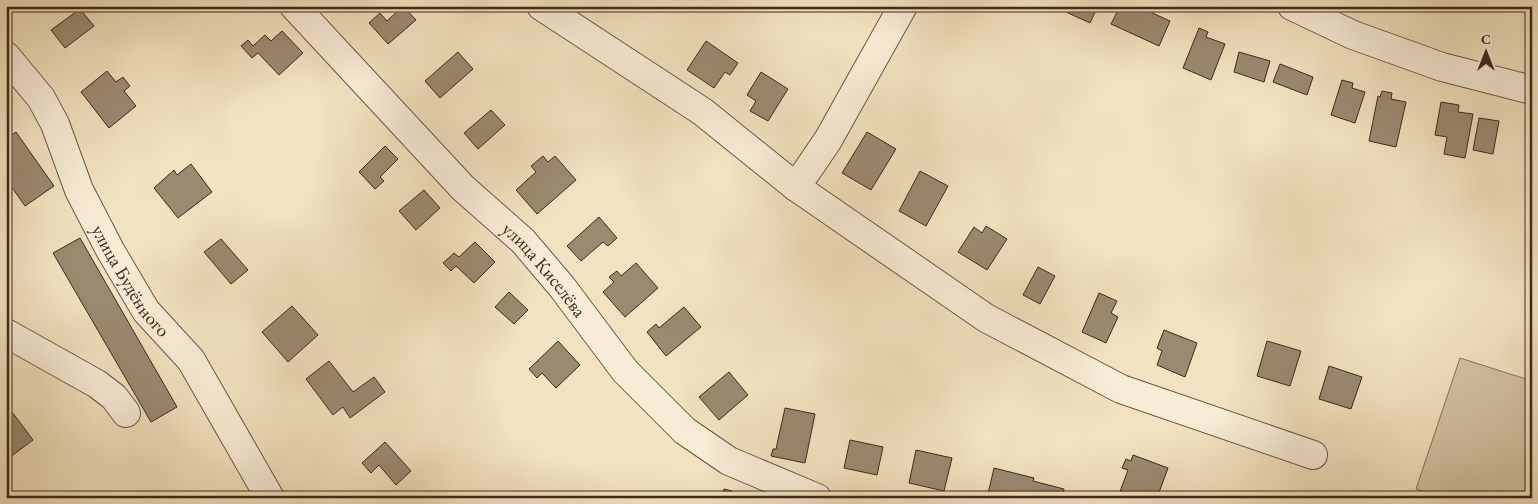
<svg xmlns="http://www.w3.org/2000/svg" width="1538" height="504" font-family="'EB Garamond',serif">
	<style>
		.green { fill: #d3c3a3; stroke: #88765e }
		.building { fill: #9b8a70; stroke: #3d2a1a }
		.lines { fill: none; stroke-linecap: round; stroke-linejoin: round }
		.minor-casing { stroke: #6a5843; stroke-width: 30 }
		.minor { stroke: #f7ecd5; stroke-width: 28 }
		.labels { text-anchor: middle; stroke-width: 4.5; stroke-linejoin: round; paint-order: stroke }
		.street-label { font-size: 19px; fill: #3d2a1a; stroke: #f7ecd5 }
	</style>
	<rect width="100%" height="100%" fill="#f2e2bf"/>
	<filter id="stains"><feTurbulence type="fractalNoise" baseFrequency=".004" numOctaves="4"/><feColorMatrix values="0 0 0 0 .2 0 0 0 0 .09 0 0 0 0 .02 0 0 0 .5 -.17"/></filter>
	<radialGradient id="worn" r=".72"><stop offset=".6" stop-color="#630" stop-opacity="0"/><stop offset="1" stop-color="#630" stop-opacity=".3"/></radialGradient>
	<polygon class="green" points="1460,358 1532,381 1532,498 1446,498 1416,489"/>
	<g class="building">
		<polygon points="403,6 416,20 388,44 369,23 380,13 387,21"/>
		<polygon points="1068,6 1098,6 1090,23 1066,12"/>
		<polygon points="1120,6 1137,6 1170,21 1159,46 1111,24"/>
		<polygon points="80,9 94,26 65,48 51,30"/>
		<polygon points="1199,28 1208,32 1206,37 1225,44 1211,80 1183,68"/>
		<polygon points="282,31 303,53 279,75 258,53 252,58 241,46 248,40 253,46 265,35 271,41"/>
		<polygon points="706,41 738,63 730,75 725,72 714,88 687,70"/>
		<polygon points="458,52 473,69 440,98 425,81"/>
		<polygon points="1239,52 1270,61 1264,82 1234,72"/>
		<polygon points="1280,64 1313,77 1307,95 1273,82"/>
		<polygon points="107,71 116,82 123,77 130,86 124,91 136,106 109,128 81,92"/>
		<polygon points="761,72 788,89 768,121 750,111 756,101 747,95"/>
		<polygon points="1342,80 1353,83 1352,88 1365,92 1355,123 1331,115"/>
		<polygon points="1382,91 1392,93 1391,99 1406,102 1396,147 1369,141 1378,96 1380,97"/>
		<polygon points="1441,102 1459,105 1458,112 1473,114 1465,158 1444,154 1447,137 1435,135"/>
		<polygon points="491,110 505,125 478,149 464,133"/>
		<polygon points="1479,118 1499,121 1493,154 1473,150"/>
		<polygon points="16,132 54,186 25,206 6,179 6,139"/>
		<polygon points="867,132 896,149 871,190 842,173"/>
		<polygon points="385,146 398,159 380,177 384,181 375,189 359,172"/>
		<polygon points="543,156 548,162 555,156 576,180 537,214 516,190 536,172 531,166"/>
		<polygon points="191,164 212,192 178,218 154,188 174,170 177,175"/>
		<polygon points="920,171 948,186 926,226 899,211"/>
		<polygon points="424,190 440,208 416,230 399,211"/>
		<polygon points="599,217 617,238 608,246 603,242 581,261 567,246"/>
		<polygon points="986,226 1007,239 987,270 958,252 974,227 982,233"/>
		<polygon points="80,238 177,407 151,422 53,253"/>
		<polygon points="221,239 248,270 231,284 204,252"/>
		<polygon points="475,242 495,262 474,283 456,266 451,271 443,263 454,253 459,257"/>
		<polygon points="636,263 658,288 625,317 603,292 614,282 609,277 617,271 621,276"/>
		<polygon points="1038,267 1055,276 1040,304 1023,295"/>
		<polygon points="509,292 528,310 514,324 495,307"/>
		<polygon points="1099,293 1117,301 1111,313 1118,317 1106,343 1082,332"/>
		<polygon points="292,306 318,335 288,362 262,332"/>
		<polygon points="684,307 701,327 666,356 647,332 656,324 659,328"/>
		<polygon points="1164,330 1197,343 1185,377 1157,365 1162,351 1157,348"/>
		<polygon points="558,341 580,365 556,388 542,373 537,378 529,369"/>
		<polygon points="1267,341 1301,351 1290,386 1257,376"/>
		<polygon points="329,361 353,392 374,377 385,392 350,418 343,407 333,415 306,379"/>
		<polygon points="1329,366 1362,377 1351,409 1319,399"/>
		<polygon points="729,372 748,395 719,420 699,397"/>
		<polygon points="6,404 33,440 6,460"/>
		<polygon points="785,408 815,414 805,463 771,456 773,449 776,449"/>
		<polygon points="850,440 883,447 877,475 844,468"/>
		<polygon points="385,442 411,471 396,485 379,465 371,473 362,463"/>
		<polygon points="916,450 952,458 944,491 909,483"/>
		<polygon points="1133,455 1168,468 1157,498 1118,497 1128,470 1122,468 1126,459 1131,461"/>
		<polygon points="994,468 1034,478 1033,481 1064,489 1062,498 987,498"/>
		<polygon points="724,489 732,491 730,495 740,498 722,498"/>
	</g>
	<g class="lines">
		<g class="minor-casing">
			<g id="minor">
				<path id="s1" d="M 294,6 L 463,188 L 523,241 L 562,287 L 625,371 L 685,431 L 729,461 L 817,498"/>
				<polyline points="541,6 703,112 796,187 986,318 1121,389 1313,455"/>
				<polyline points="1292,6 1353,35 1442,67 1532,90"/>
				<path id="s2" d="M 6,56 L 41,98 L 55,124 L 79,190 L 110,250 L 146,311 L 191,360 L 270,498"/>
				<polyline points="796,187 828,140 903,6"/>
				<polyline points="6,333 97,384 114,397 126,413"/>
			</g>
		</g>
		<use href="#minor" class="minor"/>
	</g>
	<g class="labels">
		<g class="street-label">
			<text dy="7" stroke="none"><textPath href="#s1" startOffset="364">улица Киселёва</textPath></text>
			<text dy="7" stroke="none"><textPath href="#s2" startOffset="259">улица Будённого</textPath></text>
		</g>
	</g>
	<rect width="1538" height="504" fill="none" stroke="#f2e2bf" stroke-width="25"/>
	<rect x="8" y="8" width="1523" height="489" fill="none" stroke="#3d2a1a" stroke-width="2.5"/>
	<rect x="12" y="12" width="1513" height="479" fill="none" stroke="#3d2a1a"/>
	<g transform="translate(1486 52)" stroke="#f7ecd5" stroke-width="4" paint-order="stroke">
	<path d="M0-4L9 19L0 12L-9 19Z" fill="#3d2a1a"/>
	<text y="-8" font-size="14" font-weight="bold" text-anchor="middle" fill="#3d2a1a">С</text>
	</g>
	<rect width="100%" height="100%" filter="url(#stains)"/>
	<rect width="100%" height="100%" fill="url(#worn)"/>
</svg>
